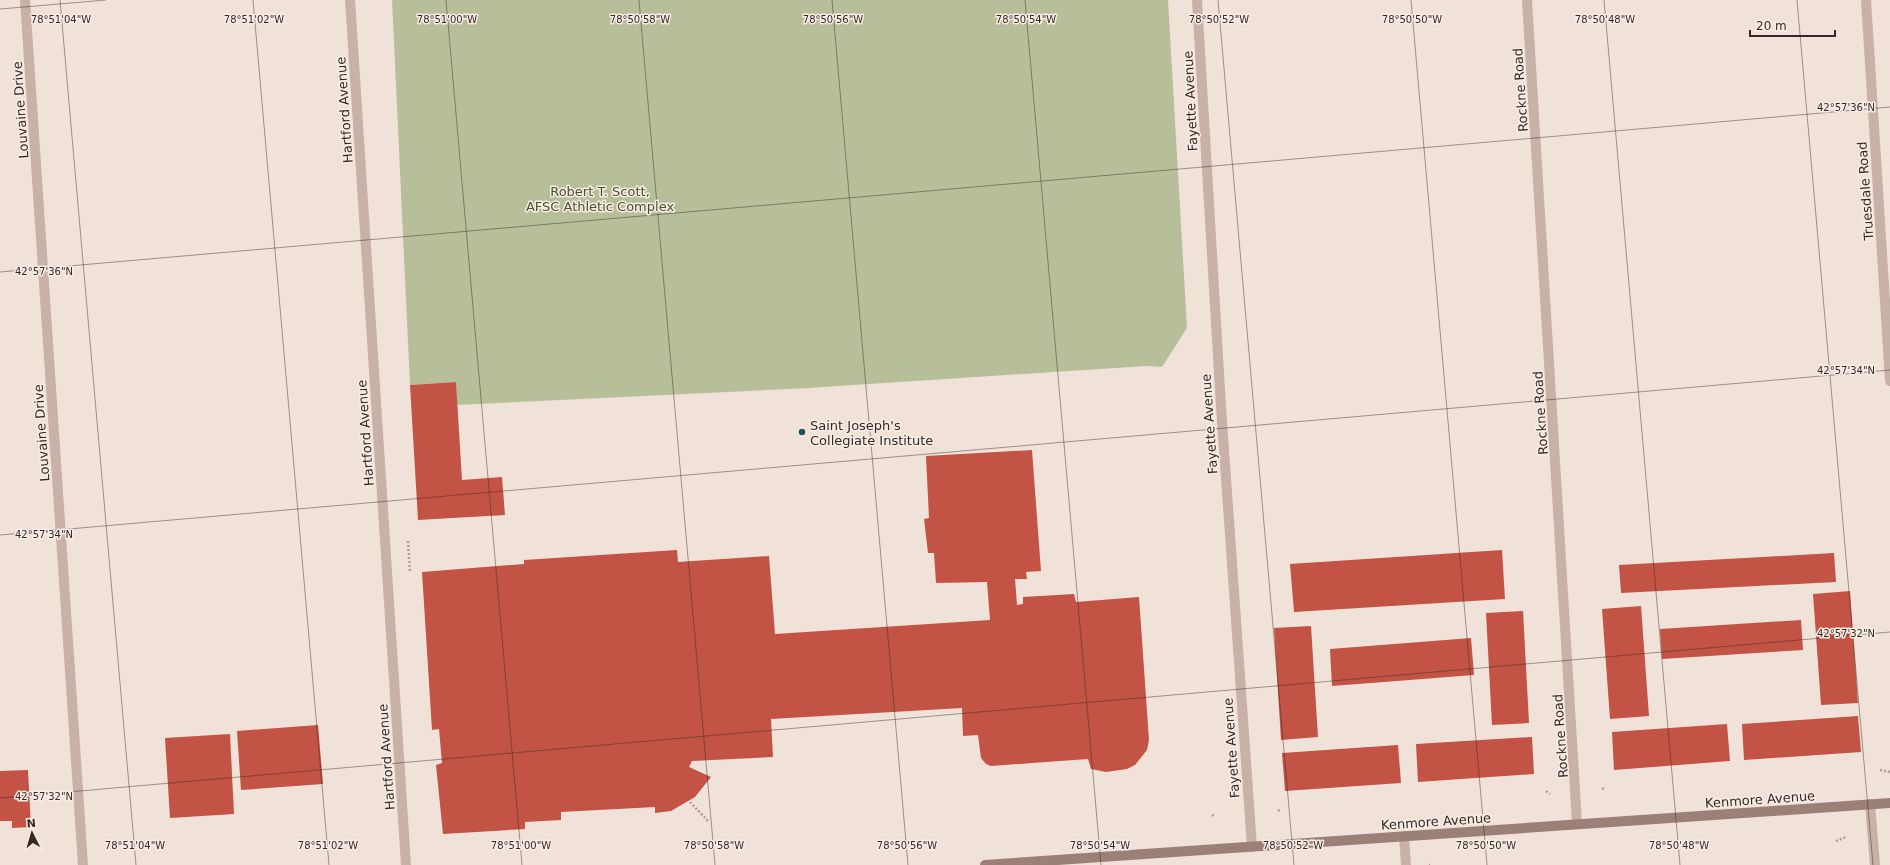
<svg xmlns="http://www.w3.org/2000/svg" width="1890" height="865" font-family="'DejaVu Sans',sans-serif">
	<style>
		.green { fill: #b7bf9a }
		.building { fill: #c25345 }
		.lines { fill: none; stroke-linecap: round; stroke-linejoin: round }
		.path { stroke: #b39b90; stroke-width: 2.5; stroke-dasharray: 2 2; stroke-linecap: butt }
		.minor { stroke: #c8b1a6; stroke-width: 10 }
		.secondary { stroke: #9b8077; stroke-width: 10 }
		.ticks { fill: none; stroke: #342926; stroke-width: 1; stroke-opacity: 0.45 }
		.poi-dot { fill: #1d5450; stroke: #f8ede5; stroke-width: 1.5 }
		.labels { text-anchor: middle; stroke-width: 3; stroke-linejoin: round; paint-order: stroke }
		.street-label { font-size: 13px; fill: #342926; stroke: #f8ede5 }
		.park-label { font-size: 13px; fill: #48512b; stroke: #f8ede5 }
		.poi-label { font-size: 13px; fill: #342926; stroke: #f8ede5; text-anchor: start }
		.ticks-label { font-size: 10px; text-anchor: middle; fill: #342926; stroke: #f8ede5; stroke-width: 3; stroke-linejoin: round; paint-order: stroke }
	</style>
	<rect width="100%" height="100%" fill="#f0e2d9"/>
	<polygon class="green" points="392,0 1168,0 1187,328 1162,367 1146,366 809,388 457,405 456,382 410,385"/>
	<g class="building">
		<polygon points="456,382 462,480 502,477 505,515 418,520 410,385"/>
		<polygon points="1032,450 1041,571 1026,572 1027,579 1015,579 1017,605 1023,604 1023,597 1074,594 1076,602 1139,597 1149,740 1147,750 1135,765 1127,769 1106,772 1091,769 1088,759 991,766 986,764 981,758 978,735 963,736 962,708 771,719 773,757 692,761 689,767 711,777 695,797 671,811 655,813 655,807 561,812 561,820 525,822 525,829 443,834 436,765 442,763 439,729 432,730 422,572 524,564 524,560 677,550 678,562 769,556 775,634 990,620 987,582 936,583 934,553 928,553 924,519 929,518 926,456"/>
		<polygon points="1502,550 1505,599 1294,612 1290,564"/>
		<polygon points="1834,553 1836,582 1621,593 1619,565"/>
		<polygon points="1850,591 1858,703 1821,705 1813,594"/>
		<polygon points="1641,606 1649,716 1610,719 1602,609"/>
		<polygon points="1523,611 1529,723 1492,725 1486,613"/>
		<polygon points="1801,620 1803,650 1662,659 1660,629"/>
		<polygon points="1311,626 1318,737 1281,740 1274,628"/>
		<polygon points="1471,638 1474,675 1332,686 1330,649"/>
		<polygon points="1858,716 1861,752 1744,760 1742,724"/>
		<polygon points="1727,724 1730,761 1614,770 1612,732"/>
		<polygon points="318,725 323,784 241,790 237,731"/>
		<polygon points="230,734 234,814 170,818 165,738"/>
		<polygon points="1532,737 1534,774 1418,782 1416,744"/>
		<polygon points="1398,745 1401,783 1285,791 1282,753"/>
		<polygon points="28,770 31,827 12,828 12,821 0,821 0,771"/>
	</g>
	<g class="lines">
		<g class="path">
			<polyline points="408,541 410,572"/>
			<polyline points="1880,770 1890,772"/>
			<polyline points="1602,789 1605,788"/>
			<polyline points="1546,791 1550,794"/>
			<polyline points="690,802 708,821"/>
			<polyline points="1278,811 1281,809"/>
			<polyline points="1212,815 1215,816"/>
			<polyline points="1836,841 1846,837"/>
			<polyline points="1429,865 1430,865"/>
		</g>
		<g class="minor">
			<polyline points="25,0 83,865"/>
			<polyline points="350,0 406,865"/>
			<polyline points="1197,0 1221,407 1252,847"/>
			<polyline points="1527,0 1577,824"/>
			<polyline points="1866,0 1890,381"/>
			<polyline points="1870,804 1875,865"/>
			<polyline points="1404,836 1406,865"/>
		</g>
		<polyline class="secondary" points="985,865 1890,803"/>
	</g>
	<path class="ticks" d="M 60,0 L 136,865M 253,0 L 329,865M 446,0 L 522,865M 639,0 L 715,865M 832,0 L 908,865M 1025,0 L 1101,865M 1218,0 L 1294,865M 1411,0 L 1487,865M 1604,0 L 1680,865M 1797,0 L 1873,865M 0,9 L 106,0M 0,272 L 1890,107M 0,535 L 1890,370M 0,798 L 1890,632"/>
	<circle class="poi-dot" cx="802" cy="432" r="4"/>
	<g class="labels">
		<g class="street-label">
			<text transform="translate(1520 90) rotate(-94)" y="5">Rockne Road</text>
			<text transform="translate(1190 101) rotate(-93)" y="5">Fayette Avenue</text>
			<text transform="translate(20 110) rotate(-94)" y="5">Louvaine Drive</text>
			<text transform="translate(344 110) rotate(-94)" y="5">Hartford Avenue</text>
			<text transform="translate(1865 191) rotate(-94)" y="5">Truesdale Road</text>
			<text transform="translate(1540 413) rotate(-94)" y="5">Rockne Road</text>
			<text transform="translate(1209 424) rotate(-94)" y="5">Fayette Avenue</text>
			<text transform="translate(41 433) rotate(-94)" y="5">Louvaine Drive</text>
			<text transform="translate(365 433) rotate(-94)" y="5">Hartford Avenue</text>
			<text transform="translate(1560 736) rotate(-94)" y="5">Rockne Road</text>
			<text transform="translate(1231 748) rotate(-94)" y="5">Fayette Avenue</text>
			<text transform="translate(386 757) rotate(-94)" y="5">Hartford Avenue</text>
			<text transform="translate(1760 799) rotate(-4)" y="5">Kenmore Avenue</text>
			<text transform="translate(1436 821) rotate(-4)" y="5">Kenmore Avenue</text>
		</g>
		<g class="park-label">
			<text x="600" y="196">Robert T. Scott,<tspan x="600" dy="15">AFSC Athletic Complex</tspan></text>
		</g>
		<g class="poi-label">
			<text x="810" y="430">Saint Joseph's<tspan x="810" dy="15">Collegiate Institute</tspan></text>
		</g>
	</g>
	<g class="ticks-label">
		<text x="61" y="23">78°51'04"W</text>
		<text x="254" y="23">78°51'02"W</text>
		<text x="447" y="23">78°51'00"W</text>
		<text x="640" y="23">78°50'58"W</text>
		<text x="833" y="23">78°50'56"W</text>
		<text x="1026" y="23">78°50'54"W</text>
		<text x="1219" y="23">78°50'52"W</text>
		<text x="1412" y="23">78°50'50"W</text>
		<text x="1605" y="23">78°50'48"W</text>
		<text x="1846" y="111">42°57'36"N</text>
		<text x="44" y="275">42°57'36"N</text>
		<text x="1846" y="374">42°57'34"N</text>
		<text x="44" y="538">42°57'34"N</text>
		<text x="1846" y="637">42°57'32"N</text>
		<text x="44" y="800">42°57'32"N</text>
		<text x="135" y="849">78°51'04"W</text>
		<text x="328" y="849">78°51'02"W</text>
		<text x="521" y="849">78°51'00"W</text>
		<text x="714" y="849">78°50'58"W</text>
		<text x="907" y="849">78°50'56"W</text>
		<text x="1100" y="849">78°50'54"W</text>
		<text x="1293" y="849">78°50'52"W</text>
		<text x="1486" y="849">78°50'50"W</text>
		<text x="1679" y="849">78°50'48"W</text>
	</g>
	<g transform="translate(32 833) rotate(355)" stroke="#f8ede5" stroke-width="3" paint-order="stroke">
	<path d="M0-3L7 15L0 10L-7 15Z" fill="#342926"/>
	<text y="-6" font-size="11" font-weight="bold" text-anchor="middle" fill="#342926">N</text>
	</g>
	<path d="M1750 30v6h85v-6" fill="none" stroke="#342926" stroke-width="2"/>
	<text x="1756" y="30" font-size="12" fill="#342926" stroke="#f8ede5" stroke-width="3" paint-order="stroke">20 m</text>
</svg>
